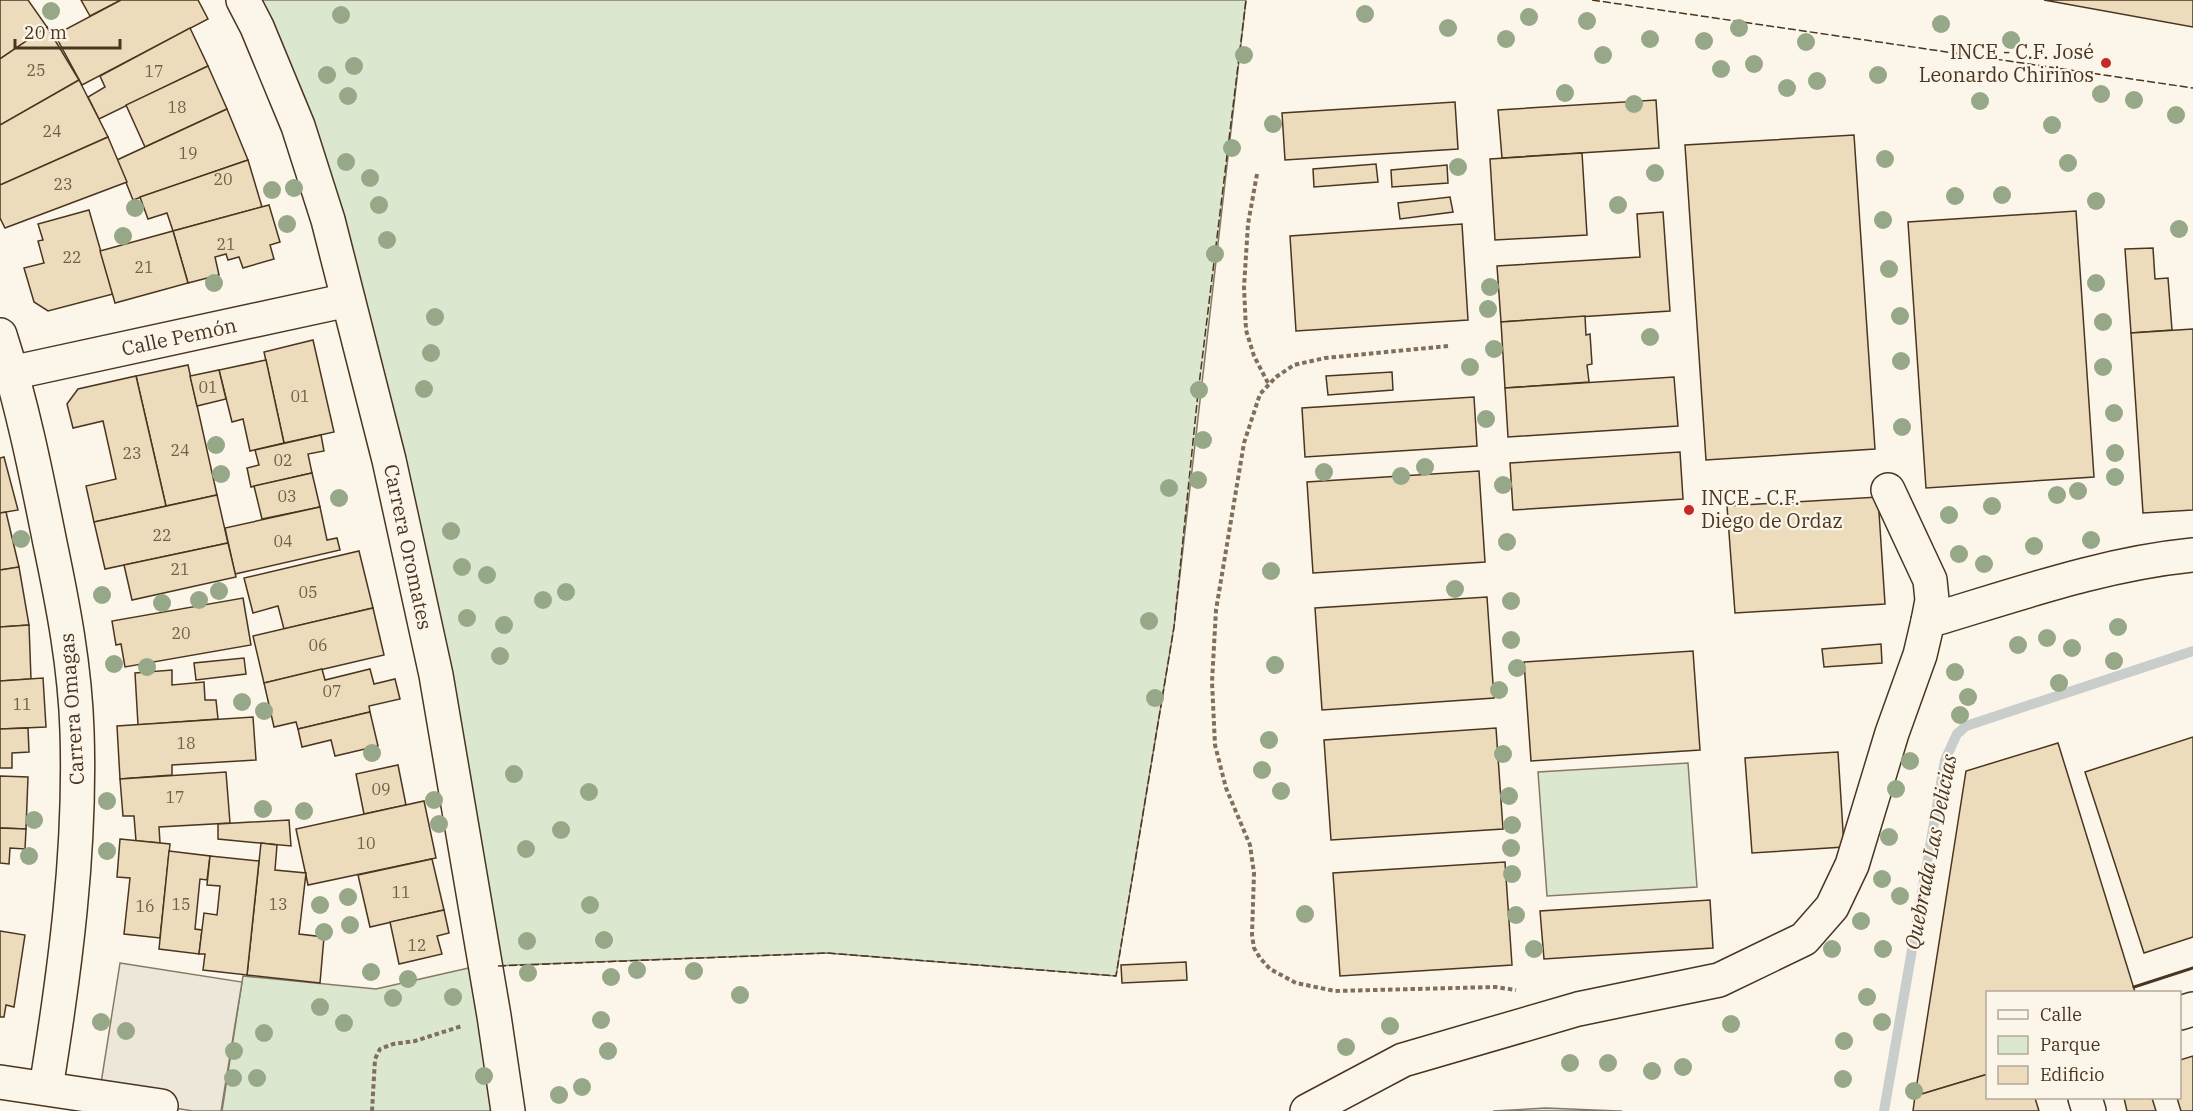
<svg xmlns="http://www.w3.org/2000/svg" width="2193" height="1111" font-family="'IBM Plex Serif',serif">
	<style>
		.green { fill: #dce7d0; stroke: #887966; stroke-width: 1.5 }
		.parking { fill: #ede7d9; stroke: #887966; stroke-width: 1.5 }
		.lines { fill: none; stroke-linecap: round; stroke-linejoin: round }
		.stream { stroke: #c9cecd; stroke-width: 10 }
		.building { fill: #ecdcbc; stroke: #4a3520; stroke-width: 1.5 }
		.minor-casing { stroke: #4a3520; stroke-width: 36 }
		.path { stroke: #7f6f5c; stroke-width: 4; stroke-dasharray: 4.5 3; stroke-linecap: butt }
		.minor { stroke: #fbf6e9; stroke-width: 33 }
		.fence { stroke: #4a3520; stroke-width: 1.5; stroke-dasharray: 8 3; stroke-linecap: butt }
		.wall { stroke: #4a3520; stroke-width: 3 }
		.tree { fill: #96a887 }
		.poi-dot { fill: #c62828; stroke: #fbf6e9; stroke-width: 2 }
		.labels { text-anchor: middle; stroke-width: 4.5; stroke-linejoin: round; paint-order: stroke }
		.number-label { font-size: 16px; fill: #725f47 }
		.poi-label { font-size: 20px; fill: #4a3520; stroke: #fbf6e9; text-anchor: end }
		.street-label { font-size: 20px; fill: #4a3520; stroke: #fbf6e9 }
		.water-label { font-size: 21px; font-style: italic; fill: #4a3520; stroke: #fbf6e9 }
	</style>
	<rect width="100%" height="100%" fill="#fbf6e9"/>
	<g class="green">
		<polygon points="243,0 1246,0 1174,627 1116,976 827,953 489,966 389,460"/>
		<polygon points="1688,763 1697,887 1547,896 1538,772"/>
		<polygon points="482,965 504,1111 222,1111 243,976 376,989"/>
		<polygon points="1546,1108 1619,1111 1622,1111 1493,1111"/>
	</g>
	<polygon class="parking" points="120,963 242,982 221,1111 193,1111 99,1096"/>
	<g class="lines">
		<polyline class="stream" points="1884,1111 1945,760 1957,734 1966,726 2193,651"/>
	</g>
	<g class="building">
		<polygon points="0,0 28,0 47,27 0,59"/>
		<polygon points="81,0 121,0 90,16"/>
		<polygon points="121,0 198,0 208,19 82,85 55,35"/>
		<polygon points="2044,0 2193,0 2193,27"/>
		<polygon points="47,27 79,80 0,125 0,59"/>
		<polygon points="190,28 208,66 99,119 88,97 105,87 100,76"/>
		<polygon points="208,66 227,109 145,147 126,105"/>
		<polygon points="79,80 108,137 0,185 0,125"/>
		<polygon points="1656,100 1659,148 1502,158 1498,110"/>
		<polygon points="1455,102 1458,149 1285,160 1282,113"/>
		<polygon points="227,109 248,160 133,200 117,160"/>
		<polygon points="1854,135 1875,449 1706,460 1685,145"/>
		<polygon points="108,137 127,182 5,228 0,218 0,185"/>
		<polygon points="1582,153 1587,235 1495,240 1490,159"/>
		<polygon points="248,160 262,207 173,231 167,213 148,219 140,197"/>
		<polygon points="1376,164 1378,182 1314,187 1313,169"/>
		<polygon points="1447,165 1448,183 1392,187 1391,170"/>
		<polygon points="1450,197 1453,212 1400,219 1398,203"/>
		<polygon points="269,205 280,242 270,245 274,259 243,268 239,257 228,260 226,254 215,257 219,275 188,283 173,231"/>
		<polygon points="89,210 113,294 48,311 34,302 24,268 44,263 38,241 43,240 38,224"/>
		<polygon points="2076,211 2094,477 1926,488 1908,222"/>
		<polygon points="1663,212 1670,311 1501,322 1497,266 1640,257 1637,214"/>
		<polygon points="1462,224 1468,320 1296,331 1290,236"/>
		<polygon points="173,231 188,283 115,303 100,251"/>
		<polygon points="2153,248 2155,279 2168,278 2172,330 2131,333 2125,249"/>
		<polygon points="1585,316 1586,335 1590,334 1592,364 1587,365 1589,382 1505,388 1501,322"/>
		<polygon points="2193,329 2193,510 2143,513 2131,333"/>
		<polygon points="313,340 334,432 284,443 264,352"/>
		<polygon points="266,360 284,443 250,451 243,419 232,422 219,370"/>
		<polygon points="188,365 217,495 166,506 136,376"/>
		<polygon points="219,370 226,399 197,406 190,376"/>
		<polygon points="1392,372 1393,390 1328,395 1326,376"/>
		<polygon points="136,376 166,506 94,522 86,486 116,479 103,421 73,428 67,404 78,389"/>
		<polygon points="1674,377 1678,426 1508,437 1505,388"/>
		<polygon points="1474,397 1477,446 1305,457 1302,408"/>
		<polygon points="321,435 324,451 308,454 312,473 251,487 247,468 259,465 255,450"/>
		<polygon points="1680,452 1683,499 1513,510 1510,463"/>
		<polygon points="4,457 18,510 0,513 0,458"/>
		<polygon points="1479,471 1485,562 1313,573 1307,482"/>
		<polygon points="312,473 320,507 262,519 254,486"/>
		<polygon points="217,495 228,543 105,569 94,522"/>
		<polygon points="1878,497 1885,604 1735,613 1727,506"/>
		<polygon points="320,507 327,540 337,538 340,550 235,574 225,528"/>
		<polygon points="6,512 19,567 0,570 0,513"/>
		<polygon points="228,543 236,577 132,600 124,565"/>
		<polygon points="359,551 373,608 284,629 278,606 253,613 244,578"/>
		<polygon points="19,567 29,625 0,627 0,570"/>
		<polygon points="1487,597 1494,698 1322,710 1315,608"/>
		<polygon points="243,598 251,645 125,667 121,644 116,645 112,621"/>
		<polygon points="373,608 384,655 264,683 253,636"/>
		<polygon points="29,625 31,679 0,681 0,627"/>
		<polygon points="1881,644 1882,663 1824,667 1822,649"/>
		<polygon points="1693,651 1700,750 1531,761 1524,662"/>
		<polygon points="244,658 246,674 196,680 194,663"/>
		<polygon points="322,669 325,680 370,669 374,684 395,679 400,699 369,706 370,712 298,729 296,722 274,727 264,683"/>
		<polygon points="172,670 172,685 204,682 205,700 216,700 218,719 138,725 135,673"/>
		<polygon points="43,678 46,727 0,729 0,681"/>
		<polygon points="370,712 378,746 335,756 331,740 302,747 298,729"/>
		<polygon points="253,717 256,760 172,765 172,775 120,779 117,726"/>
		<polygon points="28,728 29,752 12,753 12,768 0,768 0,729"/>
		<polygon points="1496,728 1503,829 1331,840 1324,740"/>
		<polygon points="2193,737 2193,937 2144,953 2085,772"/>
		<polygon points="2058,743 2135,992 1988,992 1988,1074 1915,1096 1966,771"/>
		<polygon points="1838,752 1844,847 1752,853 1745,758"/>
		<polygon points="398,765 406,805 364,814 356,774"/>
		<polygon points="226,772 230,823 159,827 160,843 136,841 134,816 123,816 120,779"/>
		<polygon points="0,776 28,777 26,829 0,828"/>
		<polygon points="424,801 436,858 308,885 296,829"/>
		<polygon points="289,820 291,846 218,839 218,824"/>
		<polygon points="0,828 26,829 25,849 10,848 9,864 0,863"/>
		<polygon points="120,839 170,844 160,938 124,934 130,878 117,877"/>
		<polygon points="261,843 277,845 275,870 306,873 299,934 324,937 320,983 247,975"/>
		<polygon points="169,851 210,856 207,880 200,879 195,929 202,930 199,954 159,949"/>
		<polygon points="210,856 259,861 247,975 203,970 205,954 199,954 204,913 217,915 220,886 207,885"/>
		<polygon points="432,859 444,910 370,927 358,875"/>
		<polygon points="1505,862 1512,965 1340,976 1333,873"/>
		<polygon points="1710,900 1713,948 1544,959 1540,911"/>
		<polygon points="444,910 449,933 437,936 442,954 399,964 390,922"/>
		<polygon points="0,931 25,935 14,1007 6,1005 4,1017 0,1017"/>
		<polygon points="1186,962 1187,980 1122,983 1121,965"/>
		<polygon points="2193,1056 2193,1111 2181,1111 2177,1098 2180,1098 2180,1060"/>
		<polygon points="1988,1074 1988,1098 2035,1098 2039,1111 1913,1111 1915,1096"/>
		<polygon points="2124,1098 2152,1098 2156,1111 2127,1111"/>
	</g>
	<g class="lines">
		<g class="minor-casing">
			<g id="minor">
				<polyline points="243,0 257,27 298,126 328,220 389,460 436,675 494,1016 508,1111"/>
				<path d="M 0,335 C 22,403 36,473 50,543 C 63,605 75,667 77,731 C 81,851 65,970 46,1088"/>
				<polyline points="11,373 348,300"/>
				<path d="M 1928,621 C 2016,595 2102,564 2193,555"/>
				<polyline points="2180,1013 2193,1009"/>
				<polyline points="0,1082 161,1106"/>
				<polyline points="2085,1098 2089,1111"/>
				<polyline points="1307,1111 1403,1060 1578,1009 1719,980 1804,939 1832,907 1852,865 1892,733 1920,655 1928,621 1932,600 1930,580 1888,490"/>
			</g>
		</g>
		<g class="path">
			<polyline points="1257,174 1248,224 1244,287 1246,330 1254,356 1269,385"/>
			<polyline points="1448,346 1325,358 1294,365 1276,377 1260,394 1244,443 1216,610 1212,682 1215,745 1226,788 1250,845 1254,873 1252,935 1254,948 1260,958 1270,969 1296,983 1335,991 1495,987 1516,990"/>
			<polyline points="372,1111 375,1059 380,1049 393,1044 415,1041 462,1026"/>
		</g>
		<use href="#minor" class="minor"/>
		<g class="fence">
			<polyline points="1592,0 2193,88"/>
			<polyline points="498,966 827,953 1116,976 1174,627 1198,393 1246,0"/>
		</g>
		<polyline class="wall" points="2134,987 2193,968"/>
	</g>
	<g class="tree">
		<circle cx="51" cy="11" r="9"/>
		<circle cx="1365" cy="14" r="9"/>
		<circle cx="341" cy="15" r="9"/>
		<circle cx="1529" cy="17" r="9"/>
		<circle cx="1587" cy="21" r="9"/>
		<circle cx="1941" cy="24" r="9"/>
		<circle cx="1448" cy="28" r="9"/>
		<circle cx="1739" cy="28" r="9"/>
		<circle cx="1506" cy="39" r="9"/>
		<circle cx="1650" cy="39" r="9"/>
		<circle cx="2011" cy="40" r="9"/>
		<circle cx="1704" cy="41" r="9"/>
		<circle cx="1806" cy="42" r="9"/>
		<circle cx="1244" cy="55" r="9"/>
		<circle cx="1603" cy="55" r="9"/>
		<circle cx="1754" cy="64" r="9"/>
		<circle cx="354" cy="66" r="9"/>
		<circle cx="1721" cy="69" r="9"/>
		<circle cx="327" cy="75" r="9"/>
		<circle cx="1878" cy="75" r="9"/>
		<circle cx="1817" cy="81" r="9"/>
		<circle cx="1787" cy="88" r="9"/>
		<circle cx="1565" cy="93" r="9"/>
		<circle cx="2101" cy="94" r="9"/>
		<circle cx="348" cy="96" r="9"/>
		<circle cx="2134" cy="100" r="9"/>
		<circle cx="1980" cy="101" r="9"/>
		<circle cx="1634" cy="104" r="9"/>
		<circle cx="2176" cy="115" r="9"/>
		<circle cx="1273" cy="124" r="9"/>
		<circle cx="2052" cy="125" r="9"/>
		<circle cx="1232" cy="148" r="9"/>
		<circle cx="1885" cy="159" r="9"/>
		<circle cx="346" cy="162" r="9"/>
		<circle cx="2068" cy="163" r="9"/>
		<circle cx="1458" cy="167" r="9"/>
		<circle cx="1655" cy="173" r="9"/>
		<circle cx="370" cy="178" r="9"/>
		<circle cx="294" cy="188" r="9"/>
		<circle cx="272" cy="190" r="9"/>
		<circle cx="2002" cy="195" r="9"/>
		<circle cx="1955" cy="196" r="9"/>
		<circle cx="2096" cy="201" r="9"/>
		<circle cx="379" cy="205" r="9"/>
		<circle cx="1618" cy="205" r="9"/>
		<circle cx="135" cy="208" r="9"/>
		<circle cx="1883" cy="220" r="9"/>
		<circle cx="287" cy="224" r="9"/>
		<circle cx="2179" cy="229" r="9"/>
		<circle cx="123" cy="236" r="9"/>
		<circle cx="387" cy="240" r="9"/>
		<circle cx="1215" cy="254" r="9"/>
		<circle cx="1889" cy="269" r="9"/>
		<circle cx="214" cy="283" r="9"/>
		<circle cx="2096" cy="283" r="9"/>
		<circle cx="1490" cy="287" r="9"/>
		<circle cx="1488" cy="309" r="9"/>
		<circle cx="1900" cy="316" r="9"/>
		<circle cx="435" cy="317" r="9"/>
		<circle cx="2103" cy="322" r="9"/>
		<circle cx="1650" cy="337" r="9"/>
		<circle cx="1494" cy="349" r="9"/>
		<circle cx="431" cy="353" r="9"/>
		<circle cx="1901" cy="361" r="9"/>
		<circle cx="1470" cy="367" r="9"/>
		<circle cx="2103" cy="367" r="9"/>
		<circle cx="424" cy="389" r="9"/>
		<circle cx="1199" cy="390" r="9"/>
		<circle cx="2114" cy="413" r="9"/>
		<circle cx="1486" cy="419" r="9"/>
		<circle cx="1902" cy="427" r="9"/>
		<circle cx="1203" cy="440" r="9"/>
		<circle cx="216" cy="445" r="9"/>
		<circle cx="2115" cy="453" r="9"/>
		<circle cx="1425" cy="467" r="9"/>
		<circle cx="1324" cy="472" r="9"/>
		<circle cx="221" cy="474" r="9"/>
		<circle cx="1401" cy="476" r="9"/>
		<circle cx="2115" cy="477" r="9"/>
		<circle cx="1198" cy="480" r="9"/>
		<circle cx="1503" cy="485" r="9"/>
		<circle cx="1169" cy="488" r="9"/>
		<circle cx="2078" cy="491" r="9"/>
		<circle cx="2057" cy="495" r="9"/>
		<circle cx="339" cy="498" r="9"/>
		<circle cx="1992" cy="506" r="9"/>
		<circle cx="1949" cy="515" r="9"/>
		<circle cx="451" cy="531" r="9"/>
		<circle cx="21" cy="539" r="9"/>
		<circle cx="2091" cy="540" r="9"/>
		<circle cx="1507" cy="542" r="9"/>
		<circle cx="2034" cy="546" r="9"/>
		<circle cx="1959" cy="554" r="9"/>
		<circle cx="1984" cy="564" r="9"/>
		<circle cx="462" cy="567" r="9"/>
		<circle cx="1271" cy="571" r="9"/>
		<circle cx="487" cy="575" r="9"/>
		<circle cx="1455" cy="589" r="9"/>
		<circle cx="219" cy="591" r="9"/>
		<circle cx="566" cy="592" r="9"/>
		<circle cx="102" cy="595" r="9"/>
		<circle cx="199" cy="600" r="9"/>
		<circle cx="543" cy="600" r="9"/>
		<circle cx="1511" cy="601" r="9"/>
		<circle cx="162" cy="603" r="9"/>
		<circle cx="467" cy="618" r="9"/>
		<circle cx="1149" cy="621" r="9"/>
		<circle cx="504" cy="625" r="9"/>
		<circle cx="2118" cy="627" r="9"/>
		<circle cx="2047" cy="638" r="9"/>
		<circle cx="1511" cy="640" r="9"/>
		<circle cx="2018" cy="645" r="9"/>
		<circle cx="2072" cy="648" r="9"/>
		<circle cx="500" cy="656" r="9"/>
		<circle cx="2114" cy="661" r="9"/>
		<circle cx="114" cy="664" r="9"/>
		<circle cx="1275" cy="665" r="9"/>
		<circle cx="147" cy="667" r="9"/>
		<circle cx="1517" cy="668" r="9"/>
		<circle cx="1955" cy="672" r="9"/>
		<circle cx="2059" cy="683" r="9"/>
		<circle cx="1499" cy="690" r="9"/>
		<circle cx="1968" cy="697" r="9"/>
		<circle cx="1155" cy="698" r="9"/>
		<circle cx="242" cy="702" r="9"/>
		<circle cx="264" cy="711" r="9"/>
		<circle cx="1960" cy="715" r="9"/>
		<circle cx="1269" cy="740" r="9"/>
		<circle cx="372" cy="753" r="9"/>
		<circle cx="1503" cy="754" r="9"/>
		<circle cx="1910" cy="761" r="9"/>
		<circle cx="1262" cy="770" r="9"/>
		<circle cx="514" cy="774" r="9"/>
		<circle cx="1896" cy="789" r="9"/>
		<circle cx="1281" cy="791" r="9"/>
		<circle cx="589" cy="792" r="9"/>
		<circle cx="1509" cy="796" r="9"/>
		<circle cx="434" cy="800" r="9"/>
		<circle cx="107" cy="801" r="9"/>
		<circle cx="263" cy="809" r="9"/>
		<circle cx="304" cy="811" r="9"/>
		<circle cx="34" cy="820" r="9"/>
		<circle cx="439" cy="824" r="9"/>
		<circle cx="1512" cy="825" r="9"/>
		<circle cx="561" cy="830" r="9"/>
		<circle cx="1889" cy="837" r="9"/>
		<circle cx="1511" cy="848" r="9"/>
		<circle cx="526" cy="849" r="9"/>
		<circle cx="107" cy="851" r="9"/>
		<circle cx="29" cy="856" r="9"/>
		<circle cx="1512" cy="874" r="9"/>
		<circle cx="1882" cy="879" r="9"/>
		<circle cx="1900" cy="896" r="9"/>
		<circle cx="348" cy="897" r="9"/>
		<circle cx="320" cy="905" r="9"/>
		<circle cx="590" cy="905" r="9"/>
		<circle cx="1305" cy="914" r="9"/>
		<circle cx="1516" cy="915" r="9"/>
		<circle cx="1861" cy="921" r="9"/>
		<circle cx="350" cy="925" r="9"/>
		<circle cx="324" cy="932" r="9"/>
		<circle cx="604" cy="940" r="9"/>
		<circle cx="527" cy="941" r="9"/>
		<circle cx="1534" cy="949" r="9"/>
		<circle cx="1832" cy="949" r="9"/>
		<circle cx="1883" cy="949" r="9"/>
		<circle cx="637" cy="970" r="9"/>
		<circle cx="694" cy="971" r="9"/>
		<circle cx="371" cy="972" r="9"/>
		<circle cx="528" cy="973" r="9"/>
		<circle cx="611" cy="977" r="9"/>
		<circle cx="408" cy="979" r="9"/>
		<circle cx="740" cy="995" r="9"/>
		<circle cx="453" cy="997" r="9"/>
		<circle cx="1867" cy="997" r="9"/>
		<circle cx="393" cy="998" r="9"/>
		<circle cx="320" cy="1007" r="9"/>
		<circle cx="601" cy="1020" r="9"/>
		<circle cx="101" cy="1022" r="9"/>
		<circle cx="1882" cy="1022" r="9"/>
		<circle cx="344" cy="1023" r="9"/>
		<circle cx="1731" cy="1024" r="9"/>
		<circle cx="1390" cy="1026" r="9"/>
		<circle cx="126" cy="1031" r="9"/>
		<circle cx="264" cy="1033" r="9"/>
		<circle cx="1844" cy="1041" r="9"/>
		<circle cx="1346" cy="1047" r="9"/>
		<circle cx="234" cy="1051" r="9"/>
		<circle cx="608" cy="1051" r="9"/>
		<circle cx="1570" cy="1063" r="9"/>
		<circle cx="1608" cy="1063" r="9"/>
		<circle cx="1683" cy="1067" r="9"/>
		<circle cx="1652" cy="1071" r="9"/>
		<circle cx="484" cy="1076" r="9"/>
		<circle cx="233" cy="1078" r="9"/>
		<circle cx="257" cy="1078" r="9"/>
		<circle cx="1843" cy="1079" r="9"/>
		<circle cx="582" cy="1087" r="9"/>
		<circle cx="1914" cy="1091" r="9"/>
		<circle cx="559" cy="1095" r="9"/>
	</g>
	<g class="poi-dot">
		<circle cx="2106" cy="63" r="6"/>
		<circle cx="1689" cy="510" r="6"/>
	</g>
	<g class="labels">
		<g class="number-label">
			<text x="36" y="76">25</text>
			<text x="154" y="77">17</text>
			<text x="177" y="113">18</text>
			<text x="52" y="137">24</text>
			<text x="188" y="159">19</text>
			<text x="223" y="185">20</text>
			<text x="63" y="190">23</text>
			<text x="226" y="250">21</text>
			<text x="72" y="263">22</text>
			<text x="144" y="273">21</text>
			<text x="208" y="393">01</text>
			<text x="300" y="402">01</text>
			<text x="180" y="456">24</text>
			<text x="132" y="459">23</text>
			<text x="283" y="466">02</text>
			<text x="287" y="502">03</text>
			<text x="162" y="541">22</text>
			<text x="283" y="547">04</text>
			<text x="180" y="575">21</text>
			<text x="308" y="598">05</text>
			<text x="181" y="639">20</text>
			<text x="318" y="651">06</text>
			<text x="332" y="697">07</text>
			<text x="22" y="710">11</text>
			<text x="186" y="749">18</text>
			<text x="381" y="795">09</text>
			<text x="175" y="803">17</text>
			<text x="366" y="849">10</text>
			<text x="401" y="898">11</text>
			<text x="181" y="910">15</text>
			<text x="278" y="910">13</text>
			<text x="145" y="912">16</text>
			<text x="417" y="951">12</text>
		</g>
		<g class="poi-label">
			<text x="2094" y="59">INCE - C.F. José<tspan x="2094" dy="23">Leonardo Chirinos</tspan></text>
			<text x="1701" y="505" text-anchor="start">INCE - C.F.<tspan x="1701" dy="23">Diego de Ordaz</tspan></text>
		</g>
		<g class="street-label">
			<text transform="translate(179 337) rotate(-12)" y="7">Calle Pemón</text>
			<text transform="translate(408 547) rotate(78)" y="7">Carrera Oromates</text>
			<text transform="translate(72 709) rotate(-94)" y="7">Carrera Omagas</text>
		</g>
		<g class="water-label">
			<text transform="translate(1931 852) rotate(-79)" y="7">Quebrada Las Delicias</text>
		</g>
	</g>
	<rect x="1986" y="991" width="195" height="108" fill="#fbf6e9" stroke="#b4a999" stroke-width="1.5"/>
	<rect x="1998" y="1010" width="30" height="9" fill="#fbf6e9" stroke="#b4a999" stroke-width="1.5"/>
	<text x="2040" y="1021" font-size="18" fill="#4a3520">Calle</text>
	<rect x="1998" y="1036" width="30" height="18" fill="#dce7d0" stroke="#b4a999" stroke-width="1.5"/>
	<text x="2040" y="1051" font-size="18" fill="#4a3520">Parque</text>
	<rect x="1998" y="1066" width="30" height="18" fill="#ecdcbc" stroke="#b4a999" stroke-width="1.5"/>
	<text x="2040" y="1081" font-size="18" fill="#4a3520">Edificio</text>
	<path d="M15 39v9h105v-9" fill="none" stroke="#4a3520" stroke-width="3"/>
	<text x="24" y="39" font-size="18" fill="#4a3520" stroke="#fbf6e9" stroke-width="4.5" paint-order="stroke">20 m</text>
</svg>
